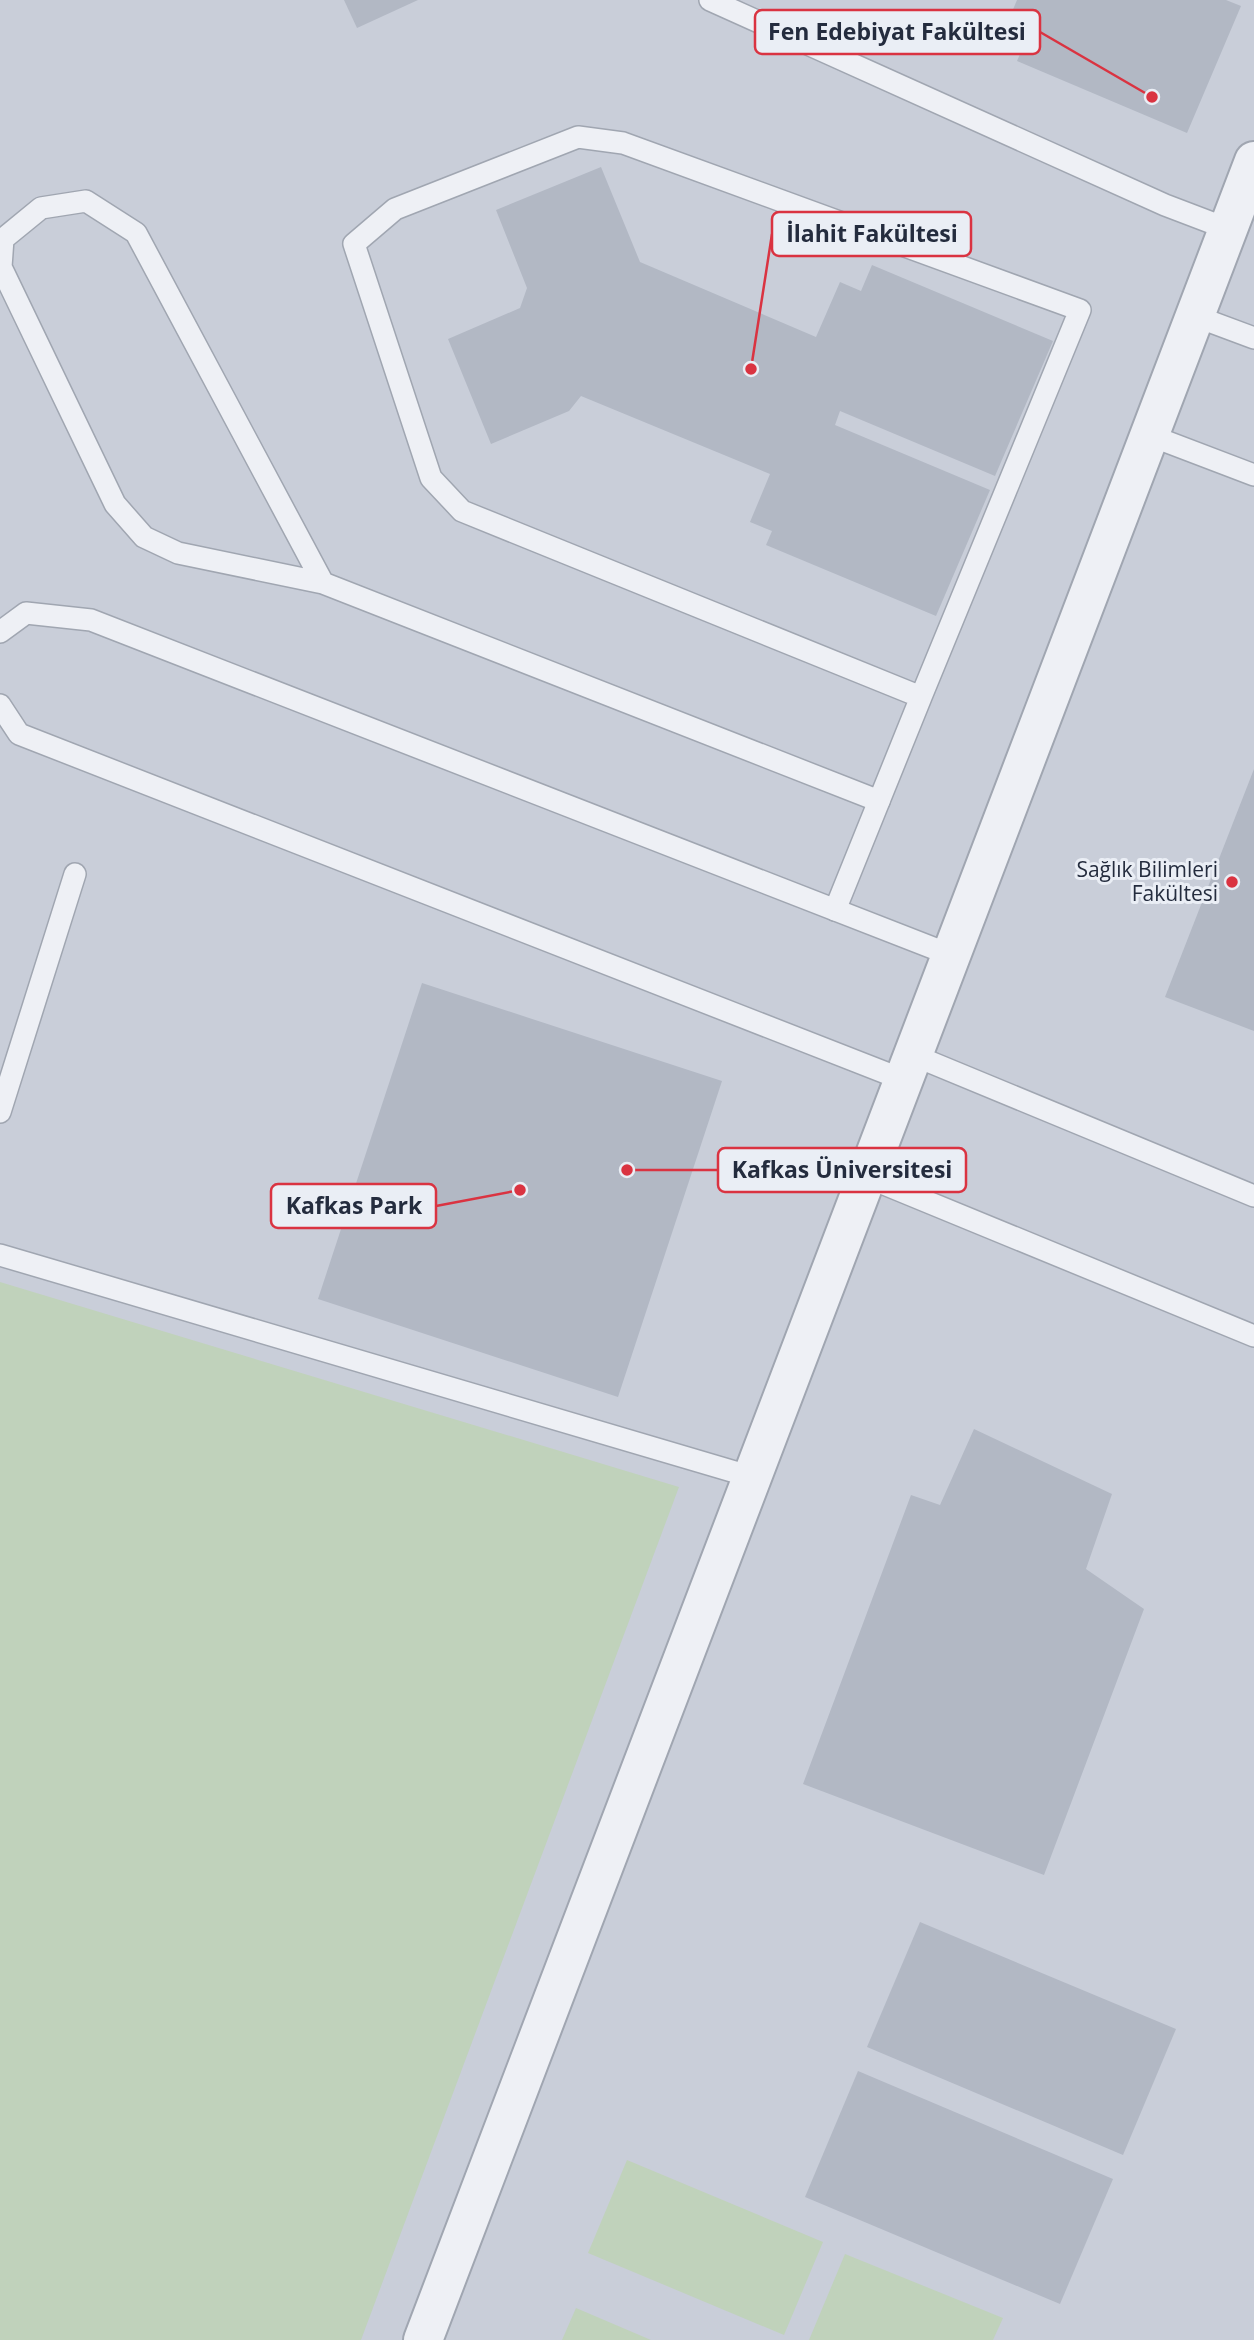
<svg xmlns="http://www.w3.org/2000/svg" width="1254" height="2340" font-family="'Open Sans',sans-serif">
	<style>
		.built { fill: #c9ced9 }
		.green { fill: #c0d2bb }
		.building { fill: #b2b8c4 }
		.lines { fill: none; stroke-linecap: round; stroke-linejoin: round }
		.service-casing { stroke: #a0a6b1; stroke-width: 24 }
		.minor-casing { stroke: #a0a6b1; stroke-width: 42 }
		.service { stroke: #eef0f5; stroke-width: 21 }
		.minor { stroke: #eef0f5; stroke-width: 38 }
		.poi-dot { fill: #da3341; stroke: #eaeef5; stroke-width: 2.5 }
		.labels { text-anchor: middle; stroke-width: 6; stroke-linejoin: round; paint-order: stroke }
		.poi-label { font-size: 21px; fill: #242c3e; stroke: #eaeef5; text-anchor: end }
		.leader { fill: none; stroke: #da3341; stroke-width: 2.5 }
		.callout-dot { fill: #da3341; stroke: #eaeef5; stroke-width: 2.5 }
		.callout { fill: #eaeef5; stroke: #da3341; stroke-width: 2.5 }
		.callout-label { font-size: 23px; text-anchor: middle; font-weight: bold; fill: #242c3e }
	</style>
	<rect width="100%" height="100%" fill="#dbdfe7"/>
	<rect class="built" x="0" y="0" width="1254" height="2340"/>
	<g class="green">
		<polygon points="0,1282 679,1487 361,2340 0,2340"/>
		<polygon points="627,2160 823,2242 784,2335 588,2253"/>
		<polygon points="845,2254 1003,2318 993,2340 809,2340"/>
		<polygon points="576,2308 651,2340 562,2340"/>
	</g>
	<g class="building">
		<polygon points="344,0 418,0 357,28"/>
		<polygon points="1017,0 1226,0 1241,6 1187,133 1017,61 1023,47 1001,38"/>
		<polygon points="601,167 640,262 816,337 840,282 861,291 872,265 1053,341 995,476 840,411 835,425 990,490 936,616 766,545 772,531 750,522 770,474 581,396 569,411 491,444 448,339 520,308 527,288 496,210"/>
		<polygon points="1254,769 1254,1031 1165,997"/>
		<polygon points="422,983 722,1081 618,1397 318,1299"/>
		<polygon points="974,1429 1112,1494 1086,1569 1144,1609 1044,1875 803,1784 911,1495 940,1505"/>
		<polygon points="920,1922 1176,2029 1123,2155 867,2047"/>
		<polygon points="858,2071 1113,2179 1060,2304 805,2197"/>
	</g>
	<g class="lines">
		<g class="service-casing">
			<g id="service">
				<polyline points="710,0 1165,205 1228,229"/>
				<polyline points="1195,316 1254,338"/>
				<polyline points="1149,435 1254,475"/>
				<polyline points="323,583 178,553 144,537 115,504 1,267 3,239 41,208 86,201 136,233 323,583 879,801"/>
				<polyline points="0,632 26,613 91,620 951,955"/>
				<polyline points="0,705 19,734 904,1080"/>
				<polyline points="835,910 921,697 462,511 431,478 354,244 395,209 578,137 623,143 1080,310 921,697"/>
				<polyline points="913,1055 1254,1196"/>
				<polyline points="0,1112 75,874"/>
				<polyline points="867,1177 1254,1336"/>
				<polyline points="0,1255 752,1477"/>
			</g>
		</g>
		<g class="minor-casing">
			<polyline id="minor" points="423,2340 1254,161"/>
		</g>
		<use href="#service" class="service"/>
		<use href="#minor" class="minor"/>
	</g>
	<circle class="poi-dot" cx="1232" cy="882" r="7"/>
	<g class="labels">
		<g class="poi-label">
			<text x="1218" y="877">Sağlık Bilimleri<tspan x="1218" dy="24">Fakültesi</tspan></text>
		</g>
	</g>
	<path class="leader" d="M1152 97L1040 32M751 369L772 234M627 1170L718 1170M520 1190L436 1206"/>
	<g class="callout-dot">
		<circle cx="1152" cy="97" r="7"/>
		<circle cx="751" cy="369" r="7"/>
		<circle cx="627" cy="1170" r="7"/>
		<circle cx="520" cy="1190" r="7"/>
	</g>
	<g class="callout">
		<rect x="755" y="10" width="285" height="44" rx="7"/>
		<rect x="772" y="212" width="199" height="44" rx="7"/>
		<rect x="718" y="1148" width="248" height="44" rx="7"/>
		<rect x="271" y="1184" width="165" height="44" rx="7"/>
	</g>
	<g class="callout-label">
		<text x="897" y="40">Fen Edebiyat Fakültesi</text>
		<text x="872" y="242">İlahit Fakültesi</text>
		<text x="842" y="1178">Kafkas Üniversitesi</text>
		<text x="354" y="1214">Kafkas Park</text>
	</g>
</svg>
